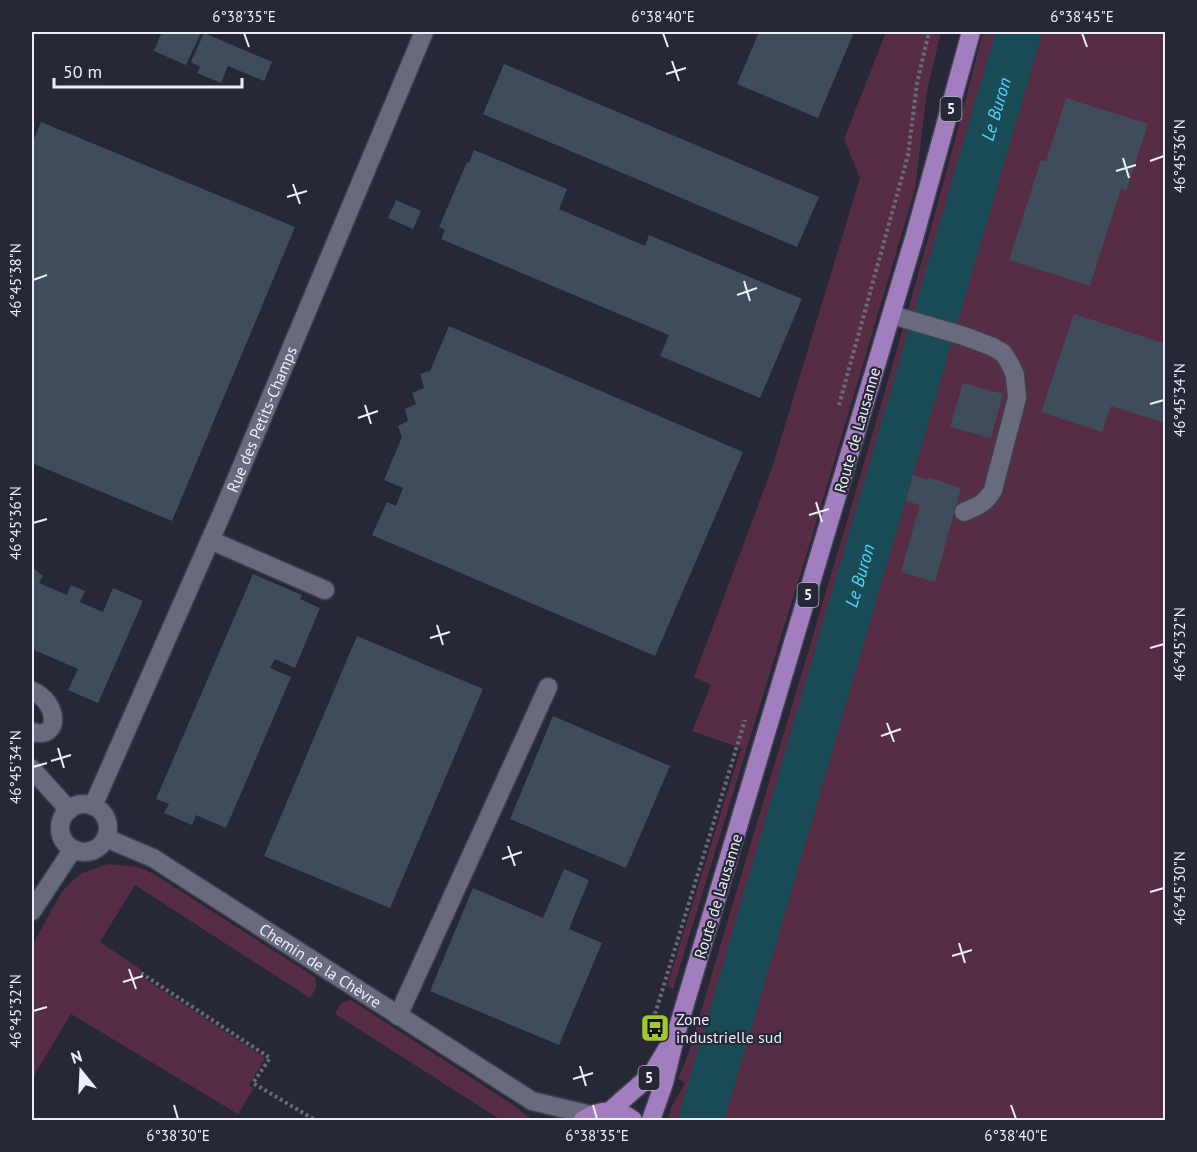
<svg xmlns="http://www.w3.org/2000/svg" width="1197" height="1152" font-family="'PT Sans',sans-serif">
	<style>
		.green { fill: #572d46 }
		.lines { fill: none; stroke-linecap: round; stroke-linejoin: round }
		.river { stroke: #1a4c58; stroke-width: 45 }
		.building { fill: #3f4d5b }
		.minor-casing { stroke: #40414e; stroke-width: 21 }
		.major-casing { stroke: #40414e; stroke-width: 21 }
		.path { stroke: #6a6b79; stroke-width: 4; stroke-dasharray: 3 3; stroke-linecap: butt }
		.minor { stroke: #686a7d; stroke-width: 18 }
		.major { stroke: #a27dc0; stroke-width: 18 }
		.ticks { fill: none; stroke: #edeef9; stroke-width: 2 }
		.labels { text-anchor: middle; stroke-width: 4.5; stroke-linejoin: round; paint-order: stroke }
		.shield { fill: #262737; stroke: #b1b2bf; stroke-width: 1.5 }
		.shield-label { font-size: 15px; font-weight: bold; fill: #edeef9 }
		.street-label { font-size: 16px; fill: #edeef9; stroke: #262737 }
		.poi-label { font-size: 16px; fill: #edeef9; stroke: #262737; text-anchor: start }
		.water-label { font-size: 18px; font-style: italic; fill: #50d6f9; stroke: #262737 }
		.neatline { fill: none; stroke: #edeef9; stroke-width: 2 }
		.ticks-label { font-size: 15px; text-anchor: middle; fill: #edeef9 }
	</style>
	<rect width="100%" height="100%" fill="#262737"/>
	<g class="green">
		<polygon points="886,32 941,32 927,91 915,189 815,526 673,989 667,986 741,748 692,731 711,685 694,677 772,468 860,178 844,139"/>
		<path d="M 983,32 L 1165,32 L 1165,1120 L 668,1120 L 671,1108 L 685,1083 L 678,1079 L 689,1052 C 788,713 896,374 983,32 Z"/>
		<polygon points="108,864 138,867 154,874 315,977 316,988 310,998 135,885 100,942 142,970 139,975 265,1058 249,1085 254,1088 238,1114 71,1014 32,1079 32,946 61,893 71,882 82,873"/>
		<polygon points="351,1000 512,1104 532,1120 501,1120 335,1014 341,1003"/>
	</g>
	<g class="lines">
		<path class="river" id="s1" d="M 701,1120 L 1019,32"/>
	</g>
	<g class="building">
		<polygon points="162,32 201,32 186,65 154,51"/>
		<polygon points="759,32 854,32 818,118 737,84"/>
		<polygon points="204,33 272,62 264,81 228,66 221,83 197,73 200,67 191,62"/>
		<polygon points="504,64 819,197 797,247 483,114"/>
		<polygon points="1066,98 1148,124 1126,191 1121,188 1090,286 1009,260 1041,160 1046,162"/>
		<polygon points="41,122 295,227 172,521 32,463 32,144"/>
		<polygon points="474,150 567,189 559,209 645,246 649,235 802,299 760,398 660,356 669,335 441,239 445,230 439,227 467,162 469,163"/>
		<polygon points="396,200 421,211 413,229 388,218"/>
		<polygon points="1074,314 1166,344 1164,423 1111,406 1102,432 1041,412"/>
		<polygon points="449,326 743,452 655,656 372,535 387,502 396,506 403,488 384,480 402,437 398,426 408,421 405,409 416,404 412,393 424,388 420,374 430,371"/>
		<polygon points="963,383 1003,394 991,438 950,427"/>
		<polygon points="913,475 927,480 928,477 961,488 935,582 901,572 920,505 906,501"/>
		<polygon points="32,567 43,576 39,583 67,595 71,585 85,591 80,602 103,612 113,588 143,601 98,703 68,690 78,669 32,649"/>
		<polygon points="253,574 302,595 300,599 320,608 295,668 275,659 270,668 291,677 226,828 196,815 192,825 164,813 169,804 156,799"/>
		<polygon points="357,636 483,689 390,908 264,856"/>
		<polygon points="553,716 670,766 626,868 510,819"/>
		<polygon points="564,869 589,880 569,929 602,943 559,1045 430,991 473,888 543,918"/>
	</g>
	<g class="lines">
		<g class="minor-casing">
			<g id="minor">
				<path d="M 892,315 L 964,336 L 993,347 L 1003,353 L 1010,364 L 1015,375 L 1017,398 L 993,490 C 986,503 978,506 964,512"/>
				<polyline points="210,540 325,590"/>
				<path d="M 32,691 C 58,701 62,740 32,732"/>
				<polyline points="32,769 69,810"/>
				<circle cx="84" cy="828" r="24"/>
				<path id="s2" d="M 93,806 L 223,511 L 424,32"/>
				<path id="s3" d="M 106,838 L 153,858 L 532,1101 L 591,1115"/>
				<polyline points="32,911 73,849"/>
				<polyline points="398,1016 548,687"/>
			</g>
		</g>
		<g class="major-casing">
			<g id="major">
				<polyline points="610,1111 652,1074 667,1049"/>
				<path d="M 583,1120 C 599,1109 617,1108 633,1120"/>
				<polyline points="651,1120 664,1083 676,1034 915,235 971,32"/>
			</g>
		</g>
		<g class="path">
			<polyline points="839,405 908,155 917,83 929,32"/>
			<polyline points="141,973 270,1058 253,1083 315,1120"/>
			<polyline points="648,1037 745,720"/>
		</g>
		<use href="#minor" class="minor"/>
		<use href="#major" class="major"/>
	</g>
	<path class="ticks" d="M 244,33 L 249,47M 663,33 L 668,47M 1082,33 L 1087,47M 672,61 L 679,81M 666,74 L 686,68M 1123,158 L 1129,178M 1150,161 L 1164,156M 1116,171 L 1136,165M 293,184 L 300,204M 287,197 L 307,191M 33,280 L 47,275M 744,281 L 750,301M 737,295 L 757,288M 1150,404 L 1164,400M 365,405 L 371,424M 358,418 L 378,411M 816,502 L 822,522M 809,515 L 829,509M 33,523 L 47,519M 437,625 L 443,645M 430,638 L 450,632M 1150,648 L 1164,644M 887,723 L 894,742M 881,736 L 901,729M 58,748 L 64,768M 51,761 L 71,755M 33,767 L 47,763M 508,846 L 515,866M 502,859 L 522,852M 1150,892 L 1164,888M 959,943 L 965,963M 952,956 L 972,950M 129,969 L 136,989M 123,982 L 143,976M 33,1011 L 47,1007M 580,1066 L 586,1086M 573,1079 L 593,1073M 174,1105 L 178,1119M 593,1105 L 597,1119M 1011,1105 L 1016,1119"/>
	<defs>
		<g id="bus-square" transform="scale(1.5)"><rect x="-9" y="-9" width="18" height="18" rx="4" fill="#a0c92c" stroke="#262737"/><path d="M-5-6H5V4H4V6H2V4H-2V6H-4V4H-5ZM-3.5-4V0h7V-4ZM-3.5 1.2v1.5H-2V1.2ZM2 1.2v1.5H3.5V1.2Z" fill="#111"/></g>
	</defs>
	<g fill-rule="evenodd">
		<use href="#bus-square" x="655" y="1028"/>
	</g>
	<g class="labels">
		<g class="shield">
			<rect x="940.5" y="97" width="21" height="24" rx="4.5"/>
			<rect x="797.5" y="583" width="21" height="24" rx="4.5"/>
			<rect x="638.5" y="1066" width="21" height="24" rx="4.5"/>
		</g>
		<g class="shield-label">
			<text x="951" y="114">5</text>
			<text x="808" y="600">5</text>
			<text x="649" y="1083">5</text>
		</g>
		<g class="street-label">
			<text dy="6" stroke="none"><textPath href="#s2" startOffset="422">Rue des Petits-Champs</textPath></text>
			<text transform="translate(857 430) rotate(-74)" y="6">Route de Lausanne</text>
			<text transform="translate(718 896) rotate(-73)" y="6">Route de Lausanne</text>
			<text dy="6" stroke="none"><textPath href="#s3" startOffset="250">Chemin de la Chèvre</textPath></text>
		</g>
		<g class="poi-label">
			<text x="676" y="1025">Zone<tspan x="676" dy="18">industrielle sud</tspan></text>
		</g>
		<g class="water-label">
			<text dy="6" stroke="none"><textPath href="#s1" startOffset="1053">Le Buron</textPath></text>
			<text dy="6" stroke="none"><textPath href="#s1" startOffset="567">Le Buron</textPath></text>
		</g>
	</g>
	<rect width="1197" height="1152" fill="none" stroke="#262737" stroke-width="66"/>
	<g transform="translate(81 1071) rotate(342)" stroke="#262737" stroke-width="4.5" paint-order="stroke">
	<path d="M0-4.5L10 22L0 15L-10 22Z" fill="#edeef9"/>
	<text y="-9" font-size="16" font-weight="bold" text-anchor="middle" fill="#edeef9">N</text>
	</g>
	<path d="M54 78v9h188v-9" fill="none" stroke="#edeef9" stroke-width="3"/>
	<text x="63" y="78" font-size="18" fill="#edeef9" stroke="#262737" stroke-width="4.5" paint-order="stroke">50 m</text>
	<rect x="33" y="33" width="1131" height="1086" class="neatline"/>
	<g class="ticks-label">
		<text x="244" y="22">6°38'35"E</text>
		<text x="663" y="22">6°38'40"E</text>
		<text x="1082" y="22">6°38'45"E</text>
		<text transform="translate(1180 156) rotate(-90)" y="5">46°45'36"N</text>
		<text transform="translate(16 280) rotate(-90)" y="5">46°45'38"N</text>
		<text transform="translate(1180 400) rotate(-90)" y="5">46°45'34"N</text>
		<text transform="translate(16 523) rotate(-90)" y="5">46°45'36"N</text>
		<text transform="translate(1180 644) rotate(-90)" y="5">46°45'32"N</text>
		<text transform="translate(16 767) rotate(-90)" y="5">46°45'34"N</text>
		<text transform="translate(1180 888) rotate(-90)" y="5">46°45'30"N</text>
		<text transform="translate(16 1011) rotate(-90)" y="5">46°45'32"N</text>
		<text x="178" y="1141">6°38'30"E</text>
		<text x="597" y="1141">6°38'35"E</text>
		<text x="1016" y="1141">6°38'40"E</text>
	</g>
</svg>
